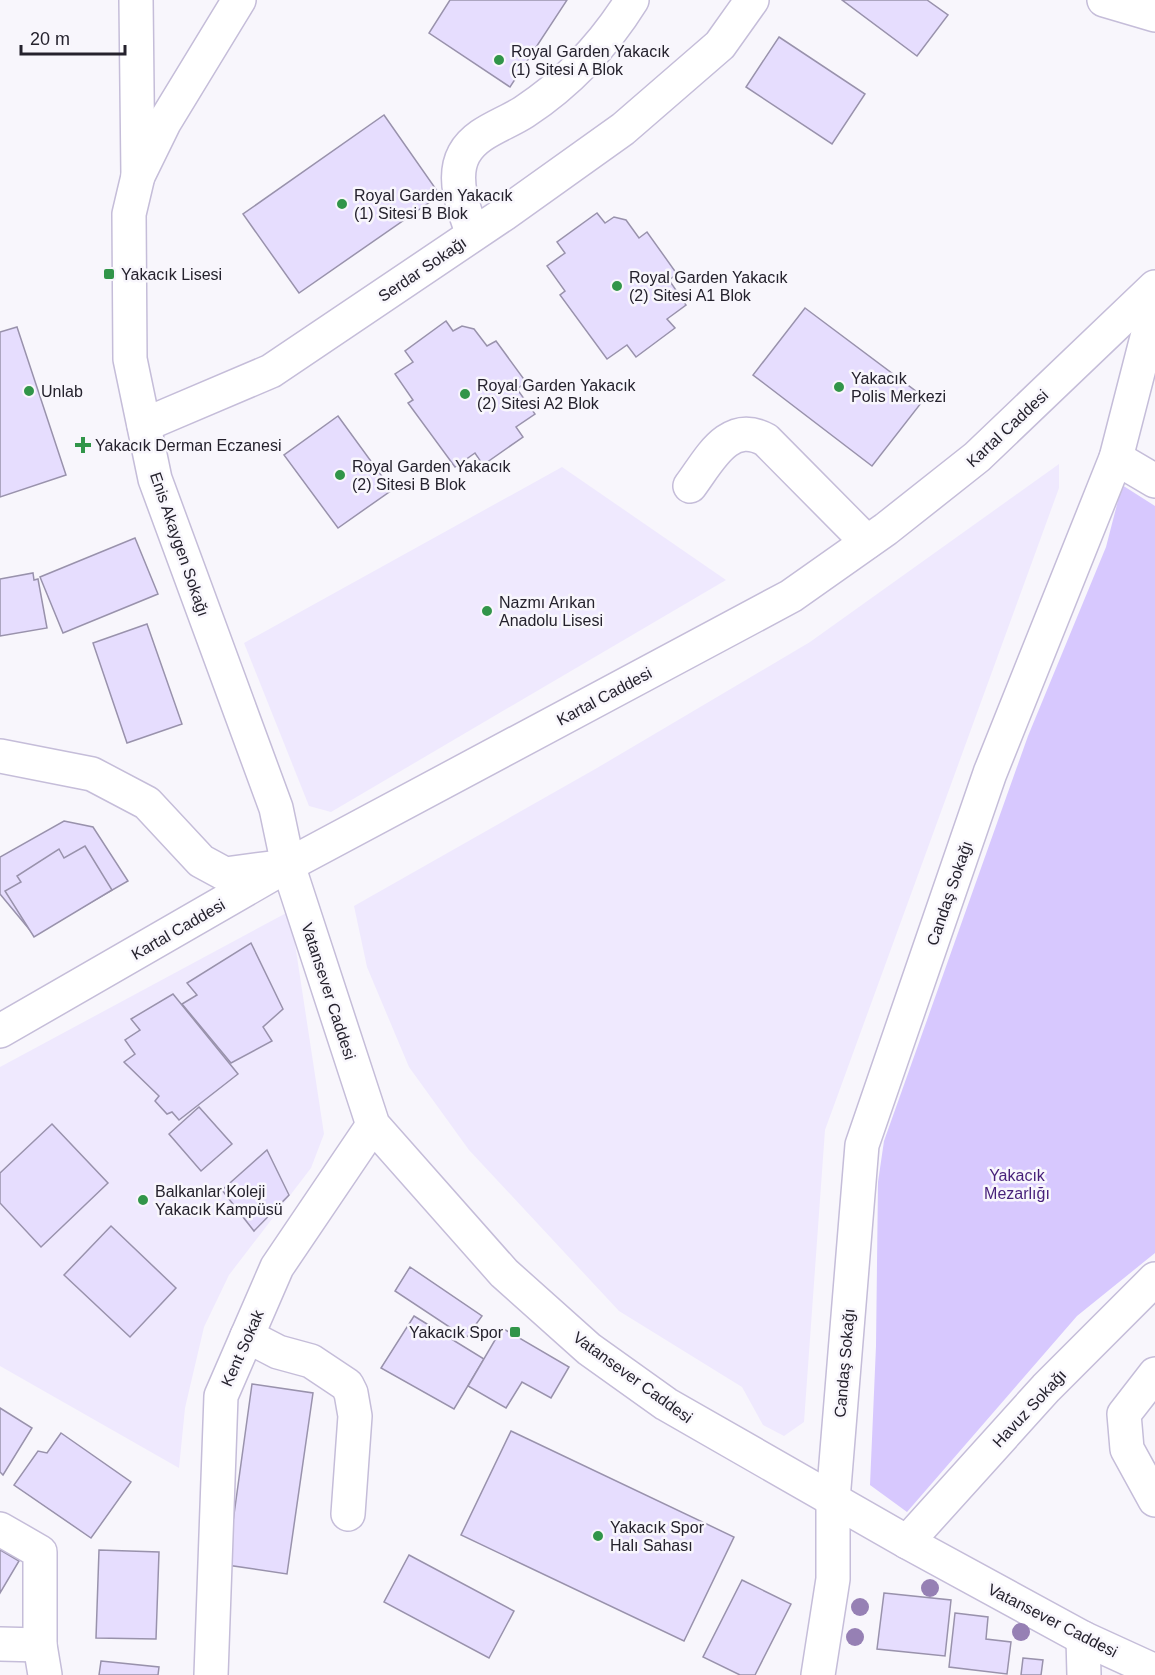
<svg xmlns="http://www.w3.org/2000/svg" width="1155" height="1675" font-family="Arial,sans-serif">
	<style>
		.built { fill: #efe9fe }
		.green { fill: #d7c8fe }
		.building { fill: #e6ddfe; stroke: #9992ac; stroke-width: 1.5 }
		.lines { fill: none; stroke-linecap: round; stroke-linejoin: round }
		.minor-casing { stroke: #c5bdd9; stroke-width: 36 }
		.major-casing { stroke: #c5bdd9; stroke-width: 36 }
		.minor { stroke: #fff; stroke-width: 33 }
		.major { stroke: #fff; stroke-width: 33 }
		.tree { fill: #9680b4 }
		.poi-dot { fill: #319549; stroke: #f8f6fc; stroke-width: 2 }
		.labels { text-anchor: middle; stroke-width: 5; stroke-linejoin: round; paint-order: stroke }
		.poi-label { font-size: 16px; fill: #25222d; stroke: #f8f6fc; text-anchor: start }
		.street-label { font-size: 16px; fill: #25222d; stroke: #f8f6fc }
		.park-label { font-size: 16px; fill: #461f79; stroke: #f8f6fc }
	</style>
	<rect width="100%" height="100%" fill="#f8f6fc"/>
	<g class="built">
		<polygon points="1059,464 1059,488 825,1130 804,1422 784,1436 763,1425 742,1387 619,1311 469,1150 409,1067 367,967 354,906 597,768 810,642"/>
		<polygon points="562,467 726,580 331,812 309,806 244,643"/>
		<polygon points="290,911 324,1134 311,1168 229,1275 204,1327 185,1408 179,1468 0,1366 0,1067"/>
	</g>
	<polygon class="green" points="1122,485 1155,506 1155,1253 1077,1316 907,1512 870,1485 876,1346 878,1182 884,1141 1028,736 1106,547"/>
	<g class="building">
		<polygon points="450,0 567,0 510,87 429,33"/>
		<polygon points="842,0 927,0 948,15 917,56"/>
		<polygon points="779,37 865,94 832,144 746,87"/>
		<polygon points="384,115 440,195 299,293 243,214"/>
		<polygon points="597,213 605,223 614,217 626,220 639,238 647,232 677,274 669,280 686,305 667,319 675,328 636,357 627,345 607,359 560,295 565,291 547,266 565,253 557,242"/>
		<polygon points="805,308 925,398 872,466 753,375"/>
		<polygon points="446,321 453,331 462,326 474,329 487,346 496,341 526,382 517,389 535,414 516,427 523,437 483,465 475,453 455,467 408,403 413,400 395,374 413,362 405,351"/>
		<polygon points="17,327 66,475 0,497 0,332"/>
		<polygon points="338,416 392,490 338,528 284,455"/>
		<polygon points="135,538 158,594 63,633 40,577"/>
		<polygon points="33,573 34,580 38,579 47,628 0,636 0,579"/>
		<polygon points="147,624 182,724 127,743 93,643"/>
		<polygon points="64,821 93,827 128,881 34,935 0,894 0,857"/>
		<polygon points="85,846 112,890 34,937 5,891 21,882 17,876 59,849 64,858"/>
		<polygon points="251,943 283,1009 263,1027 272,1041 231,1063 182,1004 197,995 187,983"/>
		<polygon points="173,994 238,1074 179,1120 172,1112 167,1114 155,1101 159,1096 124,1062 135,1054 125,1040 140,1030 131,1019"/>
		<polygon points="199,1107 232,1144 201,1171 169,1134"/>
		<polygon points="52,1124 108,1183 41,1247 0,1203 0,1173"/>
		<polygon points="267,1150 289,1195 254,1231 222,1190"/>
		<polygon points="111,1226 176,1288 130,1337 64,1275"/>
		<polygon points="410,1267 482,1316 466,1338 395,1291"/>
		<polygon points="414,1316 484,1359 454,1409 381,1368"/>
		<polygon points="502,1328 569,1367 551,1398 522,1382 506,1408 468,1386"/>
		<polygon points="252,1384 313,1393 287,1574 227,1565"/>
		<polygon points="0,1408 32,1428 3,1475 0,1472"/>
		<polygon points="511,1431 734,1537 684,1641 461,1535"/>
		<polygon points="61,1433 131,1482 91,1538 14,1485 38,1451 47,1453"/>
		<polygon points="0,1550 19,1561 0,1593"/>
		<polygon points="99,1550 159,1552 156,1639 96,1638"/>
		<polygon points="409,1555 514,1611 489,1658 384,1602"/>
		<polygon points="742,1580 791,1604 755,1675 740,1675 703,1657"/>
		<polygon points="884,1593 951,1600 945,1656 877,1649"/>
		<polygon points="955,1613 988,1617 986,1639 1011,1642 1007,1674 949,1667"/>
		<polygon points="1023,1658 1043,1660 1041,1675 1021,1675"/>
		<polygon points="101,1661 159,1667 158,1675 99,1675"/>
	</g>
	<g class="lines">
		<g class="minor-casing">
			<g id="minor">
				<polyline points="136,0 138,176"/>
				<polyline points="1104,0 1155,15"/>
				<path d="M 473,234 C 464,211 451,178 464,154 C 476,132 504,125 524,112 C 568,83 604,45 632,0"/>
				<polyline points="144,425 271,371 504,214 623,129 720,45 752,0"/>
				<polyline points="1116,458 1155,481"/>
				<path d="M 690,486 C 709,461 728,419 766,440 L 867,542"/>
				<polyline points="0,756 92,774 147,803 201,861 225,874 287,866"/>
				<polyline points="247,1336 278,1352 311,1361 347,1385 351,1393 355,1416 348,1514"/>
				<polyline points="1155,1374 1124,1414 1127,1449 1155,1500"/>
				<polyline points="833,1500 862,1145 990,773 1116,458 1155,306"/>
				<polyline points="0,1529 40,1552 40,1645 45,1675"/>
				<polyline points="907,1542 1046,1388 1155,1279"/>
				<polyline points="1083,1638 1084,1675"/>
				<polyline points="0,1644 40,1645"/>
				<polyline points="211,1675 221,1396 277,1267 373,1125"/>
			</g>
		</g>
		<g class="major-casing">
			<g id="major">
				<polyline points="239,0 164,123 138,176 129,214 130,359 155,479 276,808 288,865 373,1125 504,1273 589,1349 666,1404 907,1542 1083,1638 1155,1671"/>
				<polyline points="0,1031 288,865 791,596 886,529 977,457 1155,287"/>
				<polyline points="818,1675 833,1579 833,1500"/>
			</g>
		</g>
		<use href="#minor" class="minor"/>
		<use href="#major" class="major"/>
	</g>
	<g class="tree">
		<circle cx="930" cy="1588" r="9"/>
		<circle cx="860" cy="1607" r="9"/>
		<circle cx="1021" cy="1632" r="9"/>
		<circle cx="855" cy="1637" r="9"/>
	</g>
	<g class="poi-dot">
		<circle cx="499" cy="60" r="6"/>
		<circle cx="342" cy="204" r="6"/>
		<rect x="103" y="268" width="12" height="12" rx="3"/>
		<circle cx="617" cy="286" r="6"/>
		<circle cx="839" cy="387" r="6"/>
		<circle cx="29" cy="391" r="6"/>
		<circle cx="465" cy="394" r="6"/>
		<path d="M80 436h6v6h6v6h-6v6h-6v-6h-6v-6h6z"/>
		<circle cx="340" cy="475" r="6"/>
		<circle cx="487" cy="611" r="6"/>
		<circle cx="143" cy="1200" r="6"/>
		<rect x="509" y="1326" width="12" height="12" rx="3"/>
		<circle cx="598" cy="1536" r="6"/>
	</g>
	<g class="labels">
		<g class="poi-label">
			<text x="511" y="57">Royal Garden Yakacık<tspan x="511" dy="18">(1) Sitesi A Blok</tspan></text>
			<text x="354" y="201">Royal Garden Yakacık<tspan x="354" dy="18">(1) Sitesi B Blok</tspan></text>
			<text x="121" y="280">Yakacık Lisesi</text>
			<text x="629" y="283">Royal Garden Yakacık<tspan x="629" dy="18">(2) Sitesi A1 Blok</tspan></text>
			<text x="851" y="384">Yakacık<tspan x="851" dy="18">Polis Merkezi</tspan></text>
			<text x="477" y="391">Royal Garden Yakacık<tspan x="477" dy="18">(2) Sitesi A2 Blok</tspan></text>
			<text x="41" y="397">Unlab</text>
			<text x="95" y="451">Yakacık Derman Eczanesi</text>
			<text x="352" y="472">Royal Garden Yakacık<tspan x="352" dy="18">(2) Sitesi B Blok</tspan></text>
			<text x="499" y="608">Nazmı Arıkan<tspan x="499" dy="18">Anadolu Lisesi</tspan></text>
			<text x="155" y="1197">Balkanlar Koleji<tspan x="155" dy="18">Yakacık Kampüsü</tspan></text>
			<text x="503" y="1338" text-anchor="end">Yakacık Spor</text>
			<text x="610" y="1533">Yakacık Spor<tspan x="610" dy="18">Halı Sahası</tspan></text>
		</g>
		<g class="street-label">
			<text transform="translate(422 269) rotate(-34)" y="6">Serdar Sokağı</text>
			<text transform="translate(1007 428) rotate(-43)" y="6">Kartal Caddesi</text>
			<text transform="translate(180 544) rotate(71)" y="6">Enis Akaygen Sokağı</text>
			<text transform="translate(604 696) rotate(-28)" y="6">Kartal Caddesi</text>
			<text transform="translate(949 893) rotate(-71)" y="6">Candaş Sokağı</text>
			<text transform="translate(178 929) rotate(-30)" y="6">Kartal Caddesi</text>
			<text transform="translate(329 991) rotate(72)" y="6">Vatansever Caddesi</text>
			<text transform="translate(242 1348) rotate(-66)" y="6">Kent Sokak</text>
			<text transform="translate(844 1363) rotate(-85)" y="6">Candaş Sokağı</text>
			<text transform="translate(633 1377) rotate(36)" y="6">Vatansever Caddesi</text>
			<text transform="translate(1029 1408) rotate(-47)" y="6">Havuz Sokağı</text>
			<text transform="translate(1053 1620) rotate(27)" y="6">Vatansever Caddesi</text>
		</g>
		<g class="park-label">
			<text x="1017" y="1181">Yakacık<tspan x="1017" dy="18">Mezarlığı</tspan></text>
		</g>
	</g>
	<path d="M21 45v9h104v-9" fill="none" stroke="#25222d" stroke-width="3"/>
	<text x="30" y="45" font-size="18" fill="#25222d" stroke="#f8f6fc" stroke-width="4.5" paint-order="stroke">20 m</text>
</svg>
